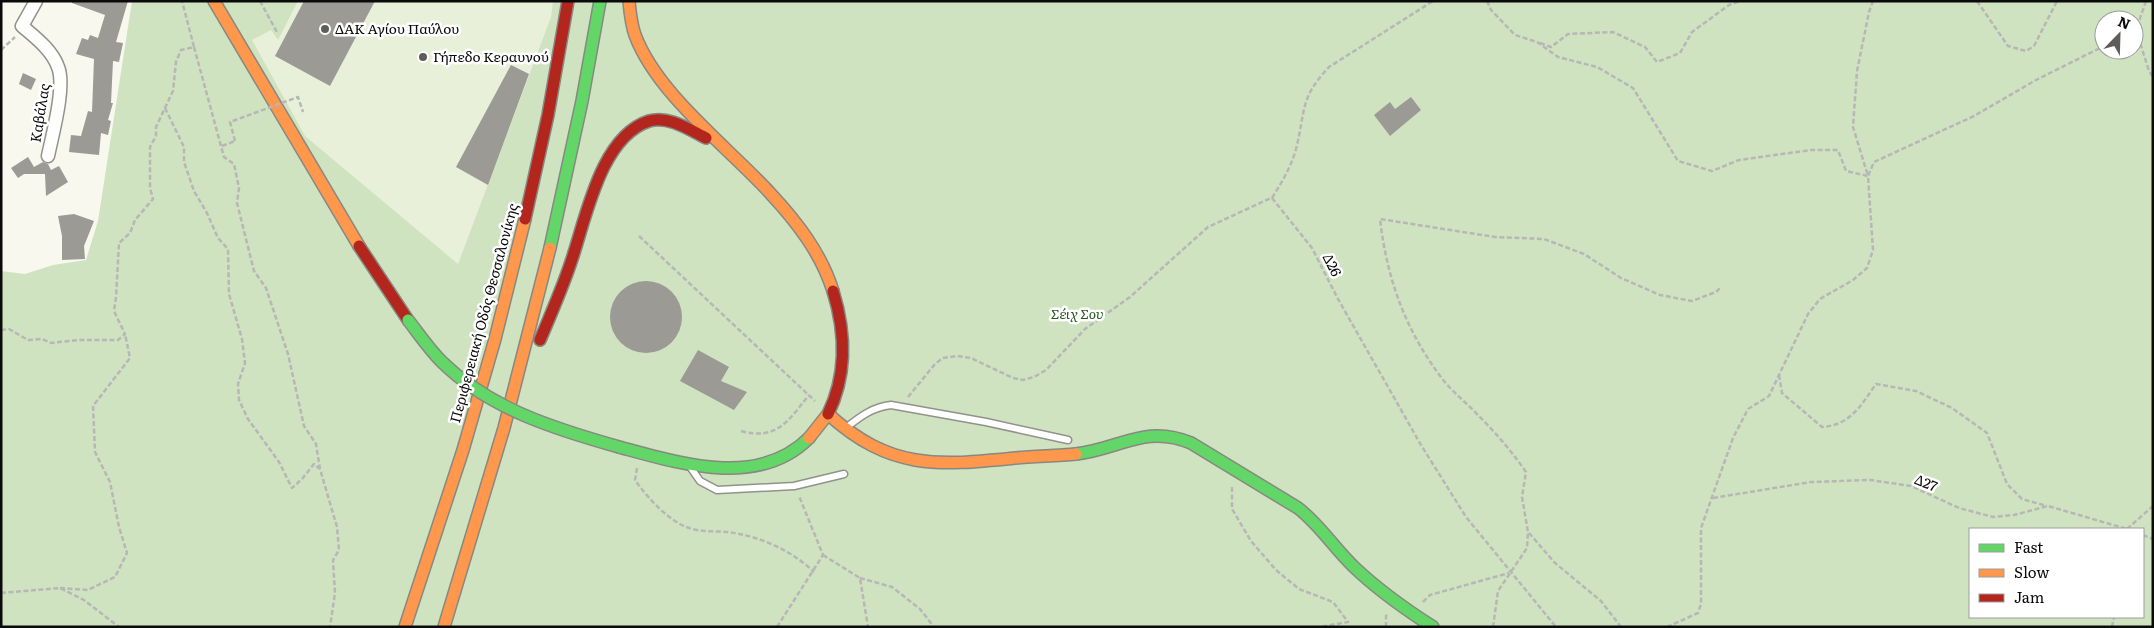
<svg xmlns="http://www.w3.org/2000/svg" width="2154" height="628" font-family="Literata,serif">
	<style>
		.forest { fill: #cfe3c0; fill-rule: evenodd }
		.pitch { fill: #e9f0da }
		.building { fill: #9b9a94 }
		.lines { fill: none; stroke-linecap: round; stroke-linejoin: round }
		.lane-casing { stroke: #91918d; stroke-width: 9 }
		.street-casing { stroke: #91918d; stroke-width: 15 }
		.fast-casing { stroke: #888883; stroke-width: 14 }
		.slow-casing { stroke: #888883; stroke-width: 14 }
		.jam-casing { stroke: #888883; stroke-width: 14 }
		.path { stroke: #b7b7b5; stroke-width: 2.5; stroke-dasharray: 5 2.5; stroke-linecap: butt }
		.lane { stroke: #fefefc; stroke-width: 6 }
		.street { stroke: #fefefc; stroke-width: 12 }
		.fast { stroke: #63d668; stroke-width: 11 }
		.slow { stroke: #ff974d; stroke-width: 11 }
		.jam { stroke: #b3261e; stroke-width: 11 }
		.fast-bridge-casing { stroke: #888883; stroke-width: 14; stroke-linecap: butt }
		.path-bridge { stroke: #b7b7b5; stroke-width: 2.5; stroke-dasharray: 5 2.5; stroke-linecap: butt }
		.fast-bridge { stroke: #63d668; stroke-width: 11 }
		.poi-dot { fill: #5d5d5a; stroke: #fff; stroke-width: 2 }
		.labels { text-anchor: middle; stroke-width: 5; stroke-linejoin: round; paint-order: stroke }
		.poi-label { font-size: 14px; fill: #0a0a0a; stroke: #fff; text-anchor: start }
		.street-label { font-size: 14px; fill: #0a0a0a; stroke: #fff }
		.park-label { font-size: 14px; font-style: italic; fill: #2a5924; stroke: #fff }
	</style>
	<rect width="100%" height="100%" fill="#f8f8ee"/>
	<path class="forest" d="M 132,1 L 2153,1 L 2153,627 L 1,627 L 1,271 L 25,274 L 53,265 L 86,260 L 98,221 ZM 2104,20 L 2134,20 L 2134,50 L 2104,50 ZM 1970,529 L 2143,529 L 2143,617 L 1970,617 Z"/>
	<polygon class="pitch" points="298,1 553,1 551,17 458,264 305,136 252,40 271,30 278,40"/>
	<g class="building">
		<polygon points="72,1 128,1 116,42 123,43 119,62 113,61 111,103 113,103 108,120 111,121 108,135 101,133 99,155 69,152 71,135 81,136 88,111 92,112 94,59 76,54 82,38 88,40 90,35 98,38 105,15 72,3"/>
		<polygon points="304,1 375,1 330,86 275,56"/>
		<polygon points="511,65 529,74 488,185 456,167"/>
		<polygon points="23,73 36,79 31,90 19,84"/>
		<polygon points="1411,97 1421,110 1390,136 1374,115 1390,102 1395,109"/>
		<polygon points="28,157 34,167 43,162 48,164 51,170 59,166 68,182 46,196 45,174 24,174 18,178 11,168"/>
		<polygon points="74,214 94,221 84,246 85,259 62,260 62,236 58,216"/>
		<circle cx="646" cy="317" r="36"/>
		<polygon points="698,350 729,367 721,381 747,392 734,410 680,381"/>
	</g>
	<g class="lines">
		<g class="lane-casing">
			<g id="lane">
				<path d="M 847,427 C 861,416 873,407 891,405 L 986,422 L 1068,440"/>
				<polyline points="691,468 700,481 717,490 794,486 844,474"/>
			</g>
		</g>
		<g class="street-casing">
			<path id="street" d="M 36,1 L 22,26 C 36,38 52,50 58,67 C 66,86 52,136 48,156"/>
		</g>
		<g class="fast-casing">
			<g id="fast">
				<polyline points="550,248 582,101 600,1"/>
				<path d="M 619,447 C 678,463 758,489 809,438"/>
				<path d="M 1076,454 C 1120,449 1145,424 1191,443 L 1298,508 C 1320,525 1334,548 1354,567 C 1378,590 1405,609 1433,627"/>
			</g>
		</g>
		<g class="slow-casing">
			<g id="slow">
				<polyline points="214,1 359,246"/>
				<path d="M 629,1 C 630,12 631,24 635,35 C 657,94 728,147 770,193 C 797,222 821,253 833,291"/>
				<path d="M 809,438 L 828,414 C 890,470 937,466 1015,458 C 1035,456 1056,456 1076,454"/>
				<polyline points="405,627 463,450 495,339 525,219"/>
				<polyline points="444,627 504,428 550,248"/>
			</g>
		</g>
		<g class="jam-casing">
			<g id="jam">
				<polyline points="525,219 548,115 568,1"/>
				<polyline points="359,246 408,320"/>
				<path d="M 540,340 C 551,314 562,289 571,262 C 586,219 600,137 649,121 C 668,115 690,130 706,138"/>
				<path d="M 828,414 C 847,375 846,333 833,291"/>
			</g>
		</g>
		<g class="path">
			<polyline points="260,1 278,34"/>
			<polyline points="1487,1 1491,10 1515,35 1537,42 1558,57 1597,67 1633,88 1678,161 1712,171 1739,160 1811,150 1838,150 1846,171 1868,176 1853,127 1857,71 1869,12 1873,1"/>
			<polyline points="1977,1 2008,46 2026,51 2034,46 2057,1"/>
			<polyline points="2146,1 2136,30 2149,71 2153,77"/>
			<polyline points="1540,43 1551,47 1568,34 1613,32 1645,47 1657,62 1680,53 1692,32 1729,5 1740,1"/>
			<polyline points="194,47 224,157 234,164 239,188 237,203 254,271 266,288 288,354 304,426 316,444 320,469"/>
			<polyline points="1,50 15,37"/>
			<polyline points="165,108 184,147 184,162 194,191 207,213 218,238 228,249 229,294 242,339 245,363 238,384 239,400 248,419 279,462 292,488 302,479 314,464 320,469 337,527 339,550 333,560 335,593 330,627"/>
			<polyline points="222,146 235,141"/>
			<polyline points="1272,198 1312,248 1338,299 1421,445 1466,517 1556,627"/>
			<path d="M 1272,198 C 1282,182 1291,167 1296,149 C 1306,110 1299,99 1329,67 L 1433,1"/>
			<polyline points="639,236 815,401"/>
			<polyline points="1,330 9,329 28,340 42,339 51,343 79,340 118,340 125,334 114,311 116,297 119,243 130,233 135,220 153,199 150,188 150,147 156,136 156,127 173,91 176,62 181,50 194,47 182,1"/>
			<path d="M 1779,375 L 1782,393 L 1822,427 C 1851,425 1861,405 1876,384 L 1916,391 L 1952,408 L 1987,433 L 2007,484 L 2022,499 L 2047,506"/>
			<polyline points="908,397 935,364 943,358 957,356 971,358 1013,378 1023,380 1034,377 1046,370 1085,329 1130,297 1208,227 1271,198"/>
			<path d="M 741,431 C 777,441 789,420 809,395"/>
			<path d="M 637,468 L 635,480 C 647,497 668,521 689,528 C 700,532 716,531 728,532 C 759,536 791,550 814,572"/>
			<polyline points="1232,487 1232,509 1251,541 1276,570 1299,589 1333,602 1348,622 1319,627"/>
			<polyline points="1713,498 1811,482 1870,480 1911,486 1959,508 1993,517 2014,515 2048,506 2127,529"/>
			<polyline points="2127,529 2153,506"/>
			<polyline points="1529,533 1555,563 1601,601 1621,627"/>
			<polyline points="2143,535 2153,539"/>
			<polyline points="823,555 860,578 868,627"/>
			<polyline points="860,578 892,587 920,609 934,627"/>
			<polyline points="60,588 88,590 115,577 127,553 119,527 110,482 95,452 93,406 130,358 125,334"/>
			<polyline points="1,593 60,588 84,600 119,627"/>
			<polyline points="1423,602 1430,595 1509,573"/>
			<polyline points="777,627 823,555 799,496"/>
			<polyline points="1386,627 1386,616 1388,614"/>
			<path d="M 1493,627 L 1498,591 L 1527,548 L 1528,532 L 1522,497 L 1526,472 C 1511,450 1493,430 1474,411 C 1464,401 1453,392 1444,381 C 1406,332 1387,280 1380,219 L 1495,237 L 1544,239 L 1584,254 L 1621,278 L 1660,295 L 1692,301 L 1716,292 L 1720,288"/>
			<polyline points="1667,627 1698,613 1701,604 1701,528 1733,438 1748,409 1769,396 1808,314 1820,299 1853,280 1867,268 1873,250 1868,176 1874,162 1974,116 2036,80 2104,46"/>
			<polyline points="2112,627 2114,617"/>
		</g>
		<use href="#lane" class="lane"/>
		<use href="#street" class="street"/>
		<use href="#fast" class="fast"/>
		<use href="#slow" class="slow"/>
		<use href="#jam" class="jam"/>
		<g class="fast-bridge-casing">
			<path id="fast-bridge" d="M 408,320 C 419,334 429,349 442,362 C 490,409 555,429 619,447"/>
		</g>
		<polyline class="path-bridge" points="235,141 230,122 298,97 303,112"/>
		<use href="#fast-bridge" class="fast-bridge"/>
	</g>
	<g class="poi-dot">
		<circle cx="325" cy="29" r="5"/>
		<circle cx="423" cy="57" r="5"/>
	</g>
	<g class="labels">
		<g class="poi-label">
			<text x="335" y="34">ΔΑΚ Αγίου Παύλου</text>
			<text x="433" y="62">Γήπεδο Κεραυνού</text>
		</g>
		<g class="street-label">
			<text transform="translate(40 113) rotate(-81)" y="5">Καβάλας</text>
			<text transform="translate(1332 265) rotate(63)" y="5">Δ26</text>
			<text transform="translate(484 313) rotate(-75)" y="5">Περιφερειακή Οδός Θεσσαλονίκης</text>
			<text transform="translate(1926 483) rotate(22)" y="5">Δ27</text>
		</g>
		<g class="park-label">
			<text x="1077" y="319">Σέιχ Σου</text>
		</g>
	</g>
	<rect width="2154" height="628" fill="none" stroke="#0a0a0a" stroke-width="5"/>
	<rect x="1969" y="528" width="175" height="90" fill="#ffffff" stroke="#9d9d9d"/>
	<rect x="1979" y="544" width="25" height="8" fill="#63d668" stroke="#9d9d9d"/>
	<text x="2014" y="553" font-size="15" fill="#0a0a0a">Fast</text>
	<rect x="1979" y="569" width="25" height="8" fill="#ff974d" stroke="#9d9d9d"/>
	<text x="2014" y="578" font-size="15" fill="#0a0a0a">Slow</text>
	<rect x="1979" y="594" width="25" height="8" fill="#b3261e" stroke="#9d9d9d"/>
	<text x="2014" y="603" font-size="15" fill="#0a0a0a">Jam</text>
	<g transform="translate(2119 35) rotate(23)"><circle r="24" fill="#ffffff" stroke="#9d9d9d"/>
	<path d="M0-4L9 19L0 12L-9 19Z" fill="#5d5d5a"/>
	<text y="-8" font-size="14" font-weight="bold" text-anchor="middle" fill="#0a0a0a">N</text>
	</g>
</svg>
